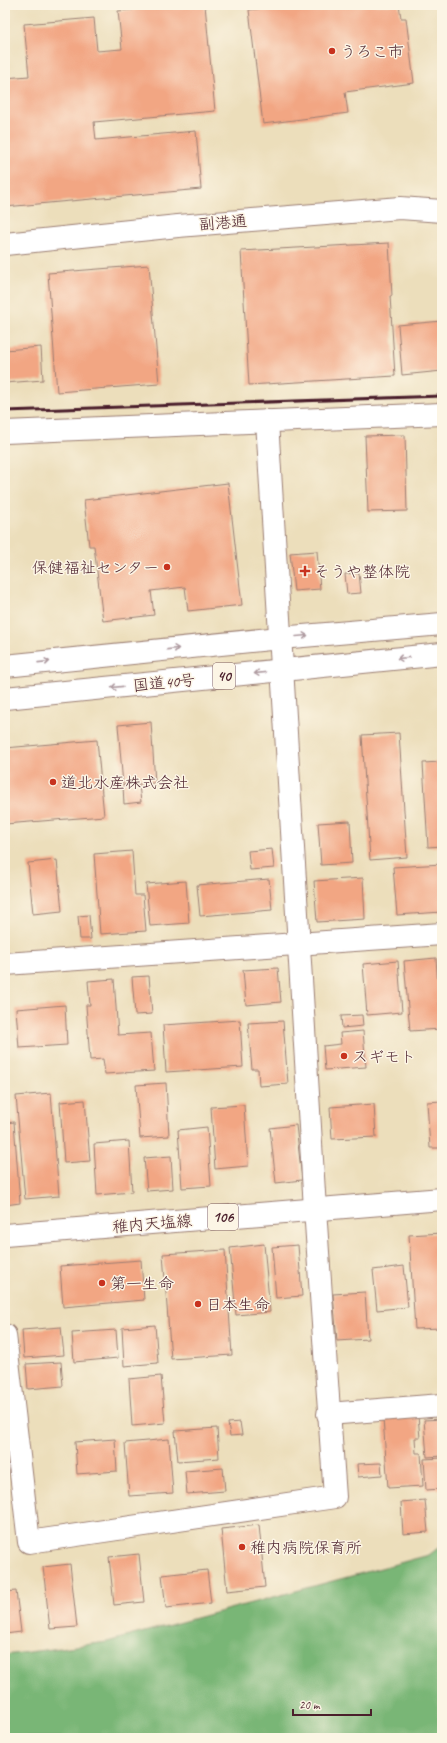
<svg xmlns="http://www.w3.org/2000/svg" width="447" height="1743" font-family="Caveat,'Klee One',sans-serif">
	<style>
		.forest { fill: #79b676; stroke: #626a50 }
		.building { fill: #f2a683 }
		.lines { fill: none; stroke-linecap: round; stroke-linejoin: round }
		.street-casing { stroke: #9b7e73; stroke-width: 24 }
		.secondary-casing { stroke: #9b7e73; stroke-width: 24 }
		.primary-casing { stroke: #9b7e73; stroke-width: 24 }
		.highway-casing { stroke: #9b7e73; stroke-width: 24 }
		.street { stroke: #fff; stroke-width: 22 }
		.secondary { stroke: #fff; stroke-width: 22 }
		.primary { stroke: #fff; stroke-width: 22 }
		.highway { stroke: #fff; stroke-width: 22 }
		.rail { stroke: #4a1f2b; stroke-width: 3 }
		.oneway { stroke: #ae9aa0 }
		.poi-dot { fill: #c8321e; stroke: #fcf5e5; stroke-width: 1.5 }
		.labels { text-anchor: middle; stroke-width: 3; stroke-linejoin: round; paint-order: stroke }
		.shield { fill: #fcf5e5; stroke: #7f5f63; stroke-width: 1 }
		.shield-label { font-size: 15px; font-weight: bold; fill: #4a1f2b }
		.poi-label { font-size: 16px; fill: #4a1f2b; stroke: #fcf5e5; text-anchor: start }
		.street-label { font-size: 16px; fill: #4a1f2b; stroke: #fcf5e5 }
	</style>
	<rect width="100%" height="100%" fill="#fcf5e5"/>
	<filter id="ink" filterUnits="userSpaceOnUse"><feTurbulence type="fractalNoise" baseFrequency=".025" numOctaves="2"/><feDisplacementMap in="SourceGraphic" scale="8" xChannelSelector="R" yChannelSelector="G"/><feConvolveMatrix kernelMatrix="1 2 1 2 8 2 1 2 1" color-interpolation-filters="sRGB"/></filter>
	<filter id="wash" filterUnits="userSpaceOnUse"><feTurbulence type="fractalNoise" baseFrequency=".012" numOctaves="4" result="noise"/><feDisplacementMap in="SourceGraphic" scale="16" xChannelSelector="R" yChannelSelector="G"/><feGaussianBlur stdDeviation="0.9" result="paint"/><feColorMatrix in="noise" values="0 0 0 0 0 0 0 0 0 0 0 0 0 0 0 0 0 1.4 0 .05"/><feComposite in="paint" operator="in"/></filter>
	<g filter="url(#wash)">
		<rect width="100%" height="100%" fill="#ecdebb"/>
		<polygon class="forest" points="442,1545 442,1738 5,1738 5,1655 107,1642 429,1555"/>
		<g id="blocks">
			<g class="building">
				<polygon points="184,5 205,5 215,111 94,122 96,140 196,131 201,189 5,207 5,78 29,76 24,24 94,18 97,51 122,49 118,11"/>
				<polygon points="290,5 399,5 401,18 406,18 414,83 345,92 348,113 263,124 249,10"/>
				<polygon points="389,243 392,296 390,296 395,376 249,385 241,251"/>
				<polygon points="149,265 159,384 57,392 48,273"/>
				<polygon points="442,321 442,371 402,375 398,325"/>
				<polygon points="41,347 43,380 5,383 5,350"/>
				<polygon points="405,435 407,511 368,512 365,436"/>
				<polygon points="228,483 242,605 188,611 185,587 151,591 154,615 103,621 94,546 89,546 84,500"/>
				<polygon points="317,551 320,589 294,591 290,553"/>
				<polygon points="359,573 361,593 347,594 345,574"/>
				<polygon points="151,722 155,783 123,785 118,725"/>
				<polygon points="399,733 407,857 370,860 362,735"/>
				<polygon points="97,740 104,816 5,824 5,748"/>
				<polygon points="439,747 442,747 442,846 428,847 423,763 441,762"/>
				<polygon points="139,785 141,802 124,804 123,786"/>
				<polygon points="350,821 352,863 321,865 318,823"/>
				<polygon points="272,849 274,868 250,870 248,851"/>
				<polygon points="132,851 135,895 143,895 146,931 100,934 94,854"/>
				<polygon points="57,860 62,911 33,914 28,863"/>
				<polygon points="442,864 442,912 397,915 393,867"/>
				<polygon points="363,878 365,919 317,922 314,881"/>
				<polygon points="269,879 272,910 200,916 197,885"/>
				<polygon points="186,881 189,923 150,926 146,884"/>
				<polygon points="89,915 91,939 80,939 78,916"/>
				<polygon points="436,958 441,1029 410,1031 404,961"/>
				<polygon points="398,961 402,1012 367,1015 363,964"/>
				<polygon points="278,968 281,1002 246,1005 243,970"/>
				<polygon points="149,976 152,1014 135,1015 132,977"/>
				<polygon points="114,979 118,1035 151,1033 154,1071 105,1074 103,1059 90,1060 86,1005 90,1005 88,981"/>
				<polygon points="65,1005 67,1045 19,1048 16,1009"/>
				<polygon points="362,1015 363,1026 342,1028 341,1016"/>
				<polygon points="240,1020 243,1067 166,1072 163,1025"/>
				<polygon points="283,1021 288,1084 259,1086 258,1069 252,1069 248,1023"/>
				<polygon points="363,1031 366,1067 325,1070 323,1046 341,1044 340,1033"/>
				<polygon points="166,1083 169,1136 140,1138 136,1085"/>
				<polygon points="51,1093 59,1196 25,1199 16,1096"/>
				<polygon points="85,1100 90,1161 64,1163 60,1102"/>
				<polygon points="442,1101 442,1148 430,1148 427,1102"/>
				<polygon points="374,1104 376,1137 332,1139 330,1107"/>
				<polygon points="244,1105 248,1166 215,1169 211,1107"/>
				<polygon points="14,1122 20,1203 5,1205 5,1123"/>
				<polygon points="296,1125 302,1180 276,1183 270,1128"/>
				<polygon points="207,1127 211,1186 182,1188 178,1130"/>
				<polygon points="129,1141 132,1192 97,1195 94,1144"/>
				<polygon points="171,1156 173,1189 147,1191 144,1158"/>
				<polygon points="442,1233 442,1328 415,1329 409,1235"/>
				<polygon points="264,1244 270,1312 236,1315 230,1248"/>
				<polygon points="298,1245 302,1296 276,1298 272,1247"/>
				<polygon points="225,1250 232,1355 171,1359 163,1254"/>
				<polygon points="141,1260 144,1300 63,1307 60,1266"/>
				<polygon points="404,1266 408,1307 377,1310 373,1270"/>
				<polygon points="365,1292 368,1339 337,1341 333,1294"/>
				<polygon points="155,1325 158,1363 124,1366 122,1328"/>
				<polygon points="61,1327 64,1355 24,1358 22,1330"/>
				<polygon points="116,1330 118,1358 74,1362 72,1333"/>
				<polygon points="61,1362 63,1386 28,1389 26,1364"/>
				<polygon points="161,1376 165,1423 132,1426 129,1379"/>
				<polygon points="418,1416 420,1438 415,1438 416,1453 421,1453 423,1486 388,1488 383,1418"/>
				<polygon points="442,1419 442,1456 427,1457 424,1420"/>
				<polygon points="240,1422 242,1435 230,1436 228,1423"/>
				<polygon points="217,1428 219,1458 178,1461 175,1431"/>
				<polygon points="115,1439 117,1471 77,1474 75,1442"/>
				<polygon points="169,1439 173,1493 129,1496 125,1443"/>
				<polygon points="442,1458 442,1489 426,1490 424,1459"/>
				<polygon points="381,1463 382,1475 358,1477 357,1464"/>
				<polygon points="223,1468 225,1491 187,1494 185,1471"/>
				<polygon points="425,1500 428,1532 403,1534 401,1502"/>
				<polygon points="259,1525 265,1587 227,1591 221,1529"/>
				<polygon points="139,1554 144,1602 114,1605 109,1557"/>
				<polygon points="70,1564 77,1627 50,1629 43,1567"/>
				<polygon points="207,1570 211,1603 166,1608 162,1575"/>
				<polygon points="16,1591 21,1632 5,1634 5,1592"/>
			</g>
		</g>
	</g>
	<g filter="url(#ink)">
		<use href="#blocks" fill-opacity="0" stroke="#9b7e73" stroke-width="1"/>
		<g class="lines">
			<g class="street-casing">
				<g id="street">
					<polyline points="5,432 442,414"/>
					<polyline points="5,964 442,934"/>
					<polyline points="5,1335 29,1542 335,1497 315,1209 267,421"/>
					<polyline points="328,1414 442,1405"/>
				</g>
			</g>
			<g class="secondary-casing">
				<polyline id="secondary" points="5,244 178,226 400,208 442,211"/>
			</g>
			<g class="primary-casing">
				<polyline id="primary" points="5,1235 442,1199"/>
			</g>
			<g class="highway-casing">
				<g id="highway">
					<polyline points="5,666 280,638 442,624"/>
					<polyline points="5,698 442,654"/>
				</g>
			</g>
			<use href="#street" class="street"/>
			<use href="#secondary" class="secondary"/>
			<use href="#primary" class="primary"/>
			<use href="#highway" class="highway"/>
			<polyline class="rail" points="5,411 442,396"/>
		</g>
		<defs><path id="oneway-shaft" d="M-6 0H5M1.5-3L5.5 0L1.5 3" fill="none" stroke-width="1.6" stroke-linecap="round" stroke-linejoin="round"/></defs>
		<g class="oneway">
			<use href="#oneway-shaft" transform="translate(302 636) rotate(-5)"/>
			<use href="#oneway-shaft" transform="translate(173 649) rotate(-6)"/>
			<use href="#oneway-shaft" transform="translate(403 658) rotate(174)"/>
			<use href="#oneway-shaft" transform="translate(44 662) rotate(-6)"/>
			<use href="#oneway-shaft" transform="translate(260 673) rotate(174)"/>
			<use href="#oneway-shaft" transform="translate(117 687) rotate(174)"/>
		</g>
	</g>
	<g class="poi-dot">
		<circle cx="332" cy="51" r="4"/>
		<circle cx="167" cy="567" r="4"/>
		<path d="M303 565h4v4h4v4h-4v4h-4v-4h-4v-4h4z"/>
		<circle cx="53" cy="782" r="4"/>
		<circle cx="344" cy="1056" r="4"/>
		<circle cx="102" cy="1283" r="4"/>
		<circle cx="198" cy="1304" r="4"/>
		<circle cx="242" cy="1547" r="4"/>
	</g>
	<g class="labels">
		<g class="shield">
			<rect x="213" y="663" width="22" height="26" rx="3"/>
			<rect x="208" y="1204" width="30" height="26" rx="3"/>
		</g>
		<g class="shield-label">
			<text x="224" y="681">40</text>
			<text x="223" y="1222">106</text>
		</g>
		<g class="poi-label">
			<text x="340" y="57">うろこ市</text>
			<text x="159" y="573" text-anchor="end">保健福祉センター</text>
			<text x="314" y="577">そうや整体院</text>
			<text x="61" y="788">道北水産株式会社</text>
			<text x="352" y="1062">スギモト</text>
			<text x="110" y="1289">第一生命</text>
			<text x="206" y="1310">日本生命</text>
			<text x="250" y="1553">稚内病院保育所</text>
		</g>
		<g class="street-label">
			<text transform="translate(223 222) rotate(-5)" y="6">副港通</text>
			<text transform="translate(164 682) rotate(-6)" y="6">国道40号</text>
			<text transform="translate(152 1223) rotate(-5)" y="6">稚内天塩線</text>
		</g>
	</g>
	<rect width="447" height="1743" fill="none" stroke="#fcf5e5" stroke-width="20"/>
	<path d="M293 1709v6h78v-6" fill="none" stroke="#4a1f2b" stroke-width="2"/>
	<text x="299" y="1709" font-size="12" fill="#4a1f2b" stroke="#fcf5e5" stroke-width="3" paint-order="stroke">20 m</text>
</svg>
